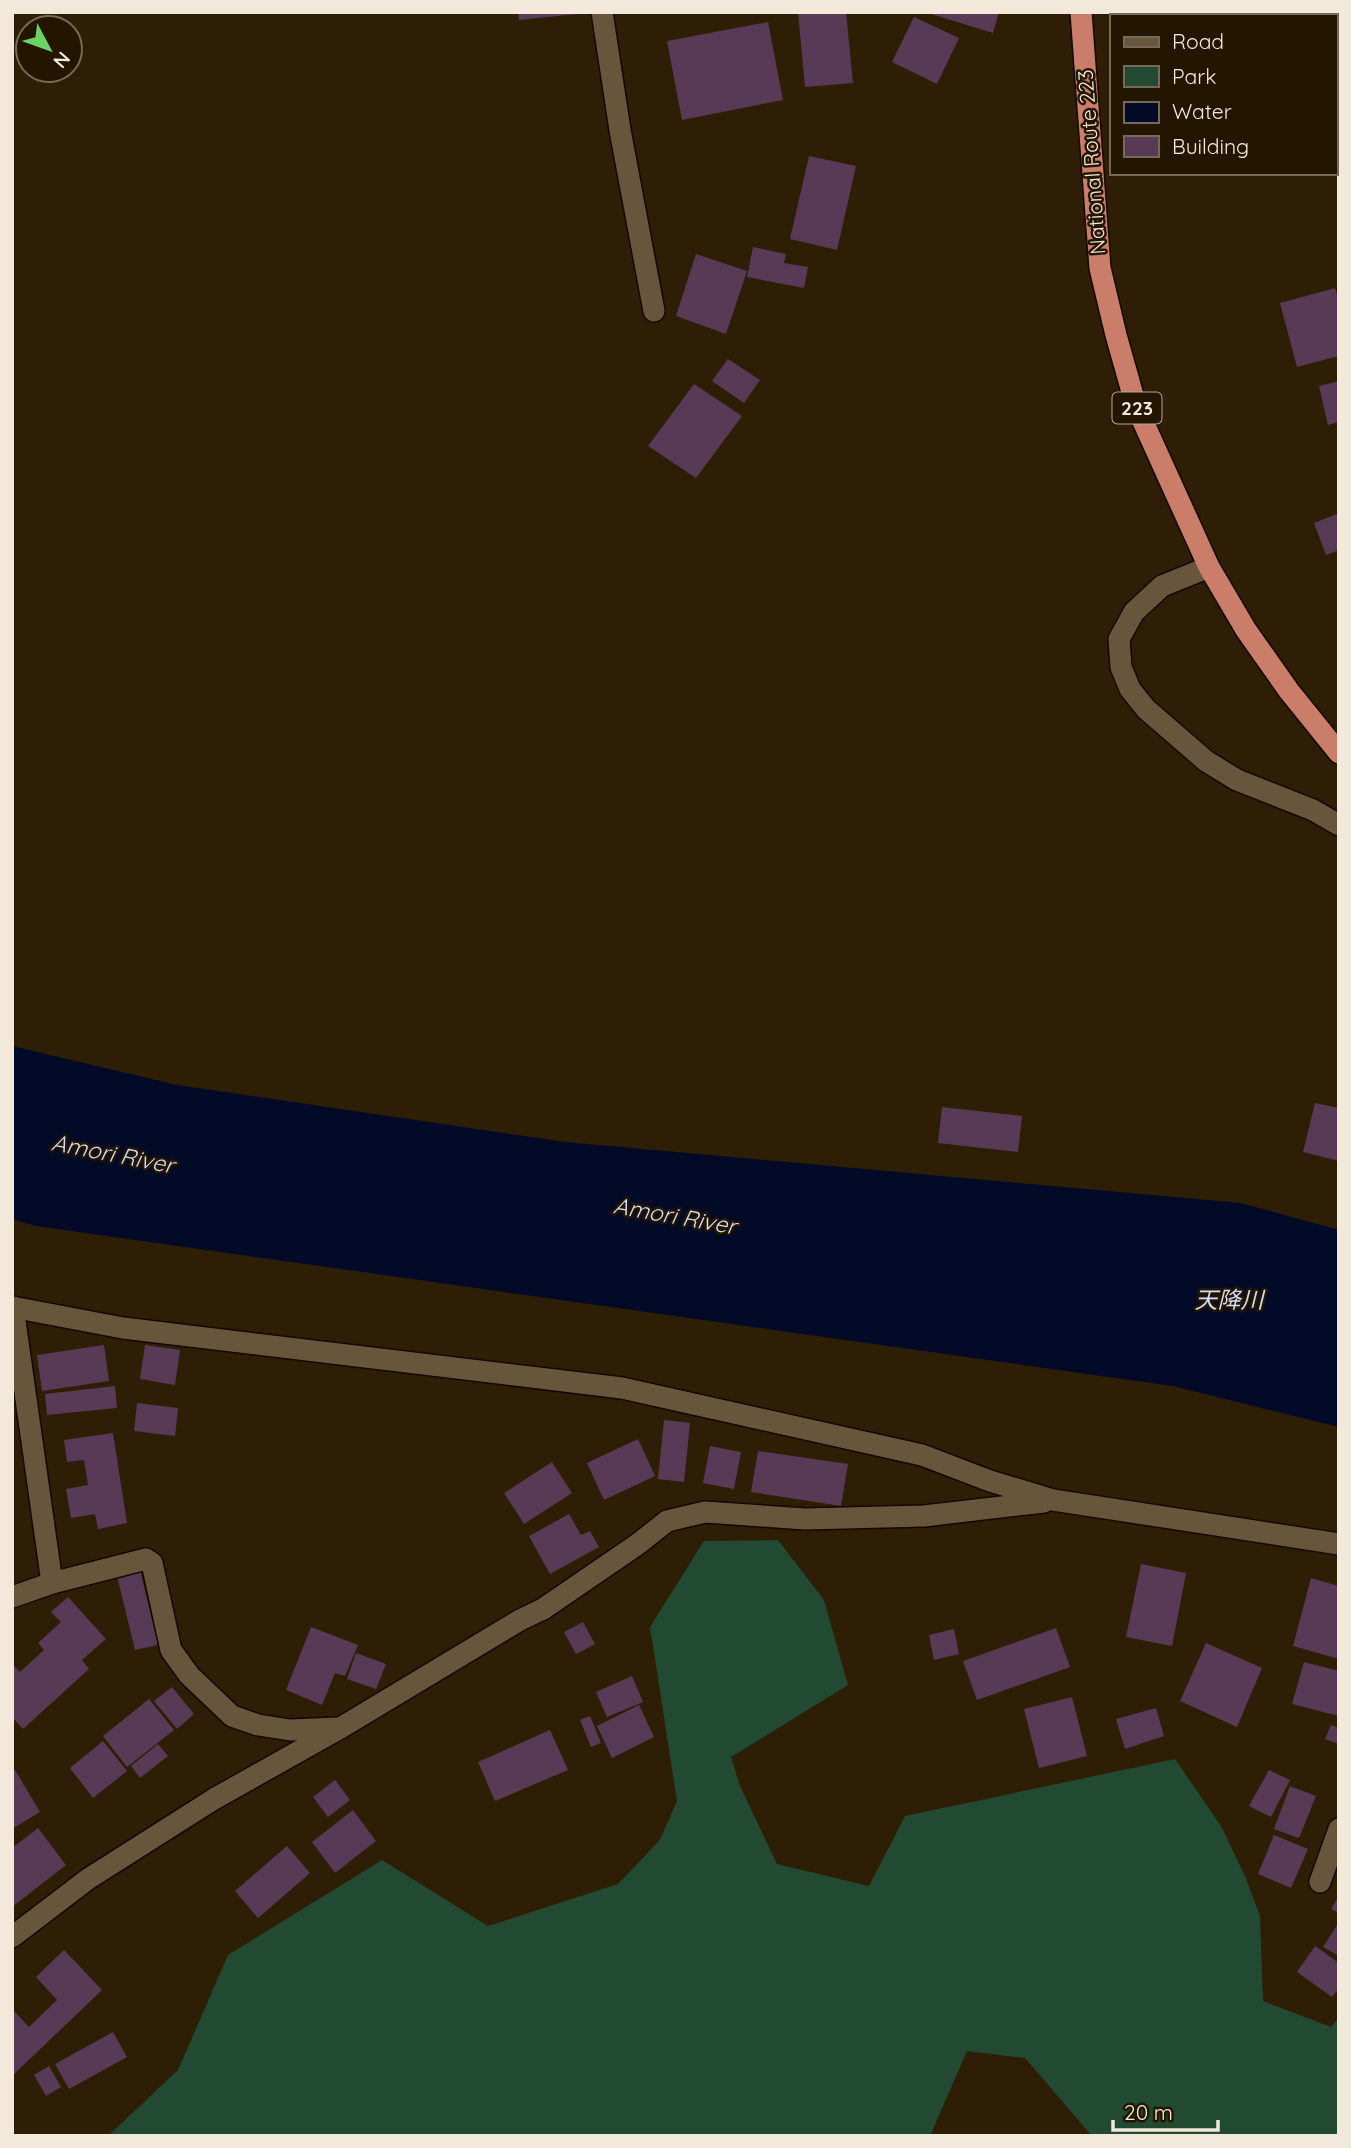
<svg xmlns="http://www.w3.org/2000/svg" width="1351" height="2148" font-family="Quicksand,'Noto Sans JP',sans-serif">
	<style>
		.green { fill: #224a32 }
		.water { fill: #020a28 }
		.building { fill: #593a56 }
		.lines { fill: none; stroke-linecap: round; stroke-linejoin: round }
		.minor-casing { stroke: #150700; stroke-width: 24 }
		.trunk-casing { stroke: #150700; stroke-width: 24 }
		.minor { stroke: #67563c; stroke-width: 21 }
		.trunk { stroke: #ca7d68; stroke-width: 21 }
		.labels { text-anchor: middle; stroke-width: 5; stroke-linejoin: round; paint-order: stroke }
		.shield { fill: #231500; stroke: #b5a999; stroke-width: 2 }
		.shield-label { font-size: 19px; font-weight: bold; fill: #f3e9da }
		.street-label { font-size: 21px; fill: #f3e9da; stroke: #231500 }
		.water-label { font-size: 23px; font-style: italic; fill: #d0ddf5; stroke: #231500 }
	</style>
	<rect width="100%" height="100%" fill="#2d1e05"/>
	<polygon class="green" points="778,1540 824,1600 848,1685 731,1757 740,1786 777,1864 869,1886 905,1816 1175,1759 1221,1826 1245,1876 1260,1916 1263,2001 1331,2027 1339,2017 1339,2136 1092,2136 1025,2058 967,2051 930,2136 108,2136 178,2070 228,1955 382,1860 488,1926 618,1884 660,1840 677,1801 650,1627 704,1541"/>
	<polygon class="water" points="12,1046 177,1085 565,1142 1241,1203 1339,1230 1339,1427 1173,1386 36,1226 12,1219"/>
	<g class="building">
		<polygon points="518,12 578,12 578,14 519,20"/>
		<polygon points="798,12 846,12 853,83 805,87"/>
		<polygon points="925,12 999,12 993,33"/>
		<polygon points="914,17 959,38 937,84 892,62"/>
		<polygon points="768,22 783,100 682,120 667,41"/>
		<polygon points="809,156 856,166 837,250 790,239"/>
		<polygon points="753,247 786,254 784,263 808,267 804,288 747,277"/>
		<polygon points="696,254 747,271 726,334 676,316"/>
		<polygon points="1335,288 1339,302 1339,356 1297,367 1280,303"/>
		<polygon points="728,359 760,380 744,403 712,381"/>
		<polygon points="1339,381 1339,422 1328,425 1319,386"/>
		<polygon points="694,384 742,416 696,478 648,446"/>
		<polygon points="1339,513 1339,550 1326,555 1314,523"/>
		<polygon points="1315,1103 1339,1108 1339,1161 1303,1152"/>
		<polygon points="942,1107 1022,1116 1018,1152 938,1143"/>
		<polygon points="104,1345 109,1381 42,1391 37,1355"/>
		<polygon points="145,1345 180,1350 175,1385 140,1379"/>
		<polygon points="115,1386 117,1408 47,1415 45,1394"/>
		<polygon points="137,1403 178,1408 175,1436 134,1431"/>
		<polygon points="664,1420 690,1423 684,1482 658,1479"/>
		<polygon points="113,1433 127,1523 98,1529 95,1514 71,1518 66,1489 88,1485 84,1460 67,1462 64,1440"/>
		<polygon points="638,1439 655,1476 604,1500 587,1463"/>
		<polygon points="710,1446 741,1452 734,1489 703,1483"/>
		<polygon points="758,1451 848,1464 841,1506 751,1492"/>
		<polygon points="552,1462 572,1493 524,1524 504,1493"/>
		<polygon points="569,1514 581,1535 590,1531 599,1547 550,1574 529,1536"/>
		<polygon points="1141,1564 1186,1573 1172,1646 1126,1637"/>
		<polygon points="140,1570 158,1645 135,1650 117,1576"/>
		<polygon points="1311,1578 1339,1586 1339,1659 1293,1646"/>
		<polygon points="68,1597 106,1639 82,1660 89,1669 23,1729 12,1717 12,1664 20,1672 44,1650 38,1643 61,1622 51,1612"/>
		<polygon points="583,1622 595,1644 576,1654 564,1632"/>
		<polygon points="311,1627 358,1645 345,1676 335,1673 322,1705 286,1690"/>
		<polygon points="1056,1628 1070,1667 977,1700 963,1661"/>
		<polygon points="954,1629 959,1654 934,1660 929,1635"/>
		<polygon points="1206,1643 1262,1668 1237,1727 1180,1701"/>
		<polygon points="356,1653 386,1664 376,1689 347,1679"/>
		<polygon points="1304,1662 1339,1671 1339,1716 1292,1704"/>
		<polygon points="632,1676 643,1702 607,1717 596,1692"/>
		<polygon points="172,1687 194,1714 177,1729 154,1701"/>
		<polygon points="1072,1697 1087,1756 1039,1768 1024,1709"/>
		<polygon points="149,1699 174,1730 127,1767 103,1736"/>
		<polygon points="639,1705 654,1737 612,1758 597,1726"/>
		<polygon points="1156,1708 1164,1736 1125,1749 1116,1719"/>
		<polygon points="590,1716 601,1743 591,1747 580,1720"/>
		<polygon points="1331,1725 1339,1728 1339,1744 1325,1739"/>
		<polygon points="550,1730 568,1770 495,1801 478,1762"/>
		<polygon points="103,1741 127,1771 93,1798 70,1768"/>
		<polygon points="158,1744 168,1756 140,1778 131,1766"/>
		<polygon points="15,1770 40,1812 12,1829 12,1772"/>
		<polygon points="1269,1770 1290,1780 1271,1817 1249,1806"/>
		<polygon points="335,1780 350,1800 328,1817 313,1797"/>
		<polygon points="1290,1786 1316,1796 1299,1838 1274,1829"/>
		<polygon points="353,1810 376,1841 335,1873 312,1842"/>
		<polygon points="38,1828 66,1865 12,1907 12,1848"/>
		<polygon points="1274,1835 1308,1849 1291,1888 1258,1874"/>
		<polygon points="287,1846 310,1873 258,1918 235,1891"/>
		<polygon points="1339,1896 1339,1913 1331,1909"/>
		<polygon points="1339,1922 1339,1956 1323,1947"/>
		<polygon points="1315,1946 1339,1963 1339,1988 1332,1997 1297,1972"/>
		<polygon points="64,1950 102,1990 12,2076 12,2009 29,2027 57,2000 36,1977"/>
		<polygon points="113,2032 127,2057 69,2089 55,2064"/>
		<polygon points="49,2066 61,2087 46,2096 34,2075"/>
	</g>
	<g class="lines">
		<g class="minor-casing">
			<g id="minor">
				<polyline points="602,12 620,130 654,311"/>
				<polyline points="1324,12 1325,16"/>
				<polyline points="1335,56 1339,69"/>
				<polyline points="1209,567 1162,586 1134,612 1119,639 1121,667 1130,689 1146,709 1206,761 1237,780 1313,810 1339,825"/>
				<polyline points="12,1307 123,1328 622,1388 922,1455 990,1481 1053,1500 1339,1544"/>
				<polyline points="13,1307 52,1583"/>
				<polyline points="12,1597 52,1583 146,1559 152,1563 171,1650 189,1675 232,1716 258,1725 290,1730 337,1728"/>
				<polyline points="1320,1882 1339,1829"/>
				<polyline points="12,1937 88,1879 214,1799 342,1727 520,1620 543,1609 638,1544 667,1521 705,1512 805,1519 924,1516 1044,1502"/>
			</g>
		</g>
		<g class="trunk-casing">
			<polyline id="trunk" points="1081,12 1100,268 1116,335 1136,406 1209,567 1246,630 1289,691 1339,753"/>
		</g>
		<use href="#minor" class="minor"/>
		<use href="#trunk" class="trunk"/>
	</g>
	<g class="labels">
		<rect class="shield" x="1112.5" y="392.5" width="49" height="31" rx="5"/>
		<g class="shield-label">
			<text x="1137" y="415">223</text>
		</g>
		<g class="street-label">
			<text transform="translate(1092 162) rotate(-94)" y="7">National Route 223</text>
		</g>
		<g class="water-label">
			<text transform="translate(113 1154) rotate(11)" y="8">Amori River</text>
			<text transform="translate(675 1216) rotate(10)" y="8">Amori River</text>
			<text x="1229" y="1308">天降川</text>
		</g>
	</g>
	<rect width="1351" height="2148" fill="none" stroke="#f3e9da" stroke-width="28"/>
	<rect x="1110" y="14" width="228" height="161" fill="#231500" stroke="#766a57" stroke-width="2"/>
	<rect x="1124" y="37" width="35" height="10" fill="#67563c" stroke="#766a57" stroke-width="2"/>
	<text x="1172" y="49" font-size="21" fill="#f3e9da">Road</text>
	<rect x="1124" y="66" width="35" height="21" fill="#224a32" stroke="#766a57" stroke-width="2"/>
	<text x="1172" y="84" font-size="21" fill="#f3e9da">Park</text>
	<rect x="1124" y="102" width="35" height="21" fill="#020a28" stroke="#766a57" stroke-width="2"/>
	<text x="1172" y="119" font-size="21" fill="#f3e9da">Water</text>
	<rect x="1124" y="136" width="35" height="21" fill="#593a56" stroke="#766a57" stroke-width="2"/>
	<text x="1172" y="154" font-size="21" fill="#f3e9da">Building</text>
	<g transform="translate(49 49) rotate(131)"><circle r="33" fill="#231500" stroke="#766a57" stroke-width="2"/>
	<path d="M0-5L12 26L0 18L-12 26Z" fill="#6bd363"/>
	<text y="-10" font-size="19" font-weight="bold" text-anchor="middle" fill="#f3e9da">N</text>
	</g>
	<path d="M1113 2120v10h105v-10" fill="none" stroke="#f3e9da" stroke-width="3.5"/>
	<text x="1124" y="2120" font-size="21" fill="#f3e9da" stroke="#231500" stroke-width="5" paint-order="stroke">20 m</text>
</svg>
